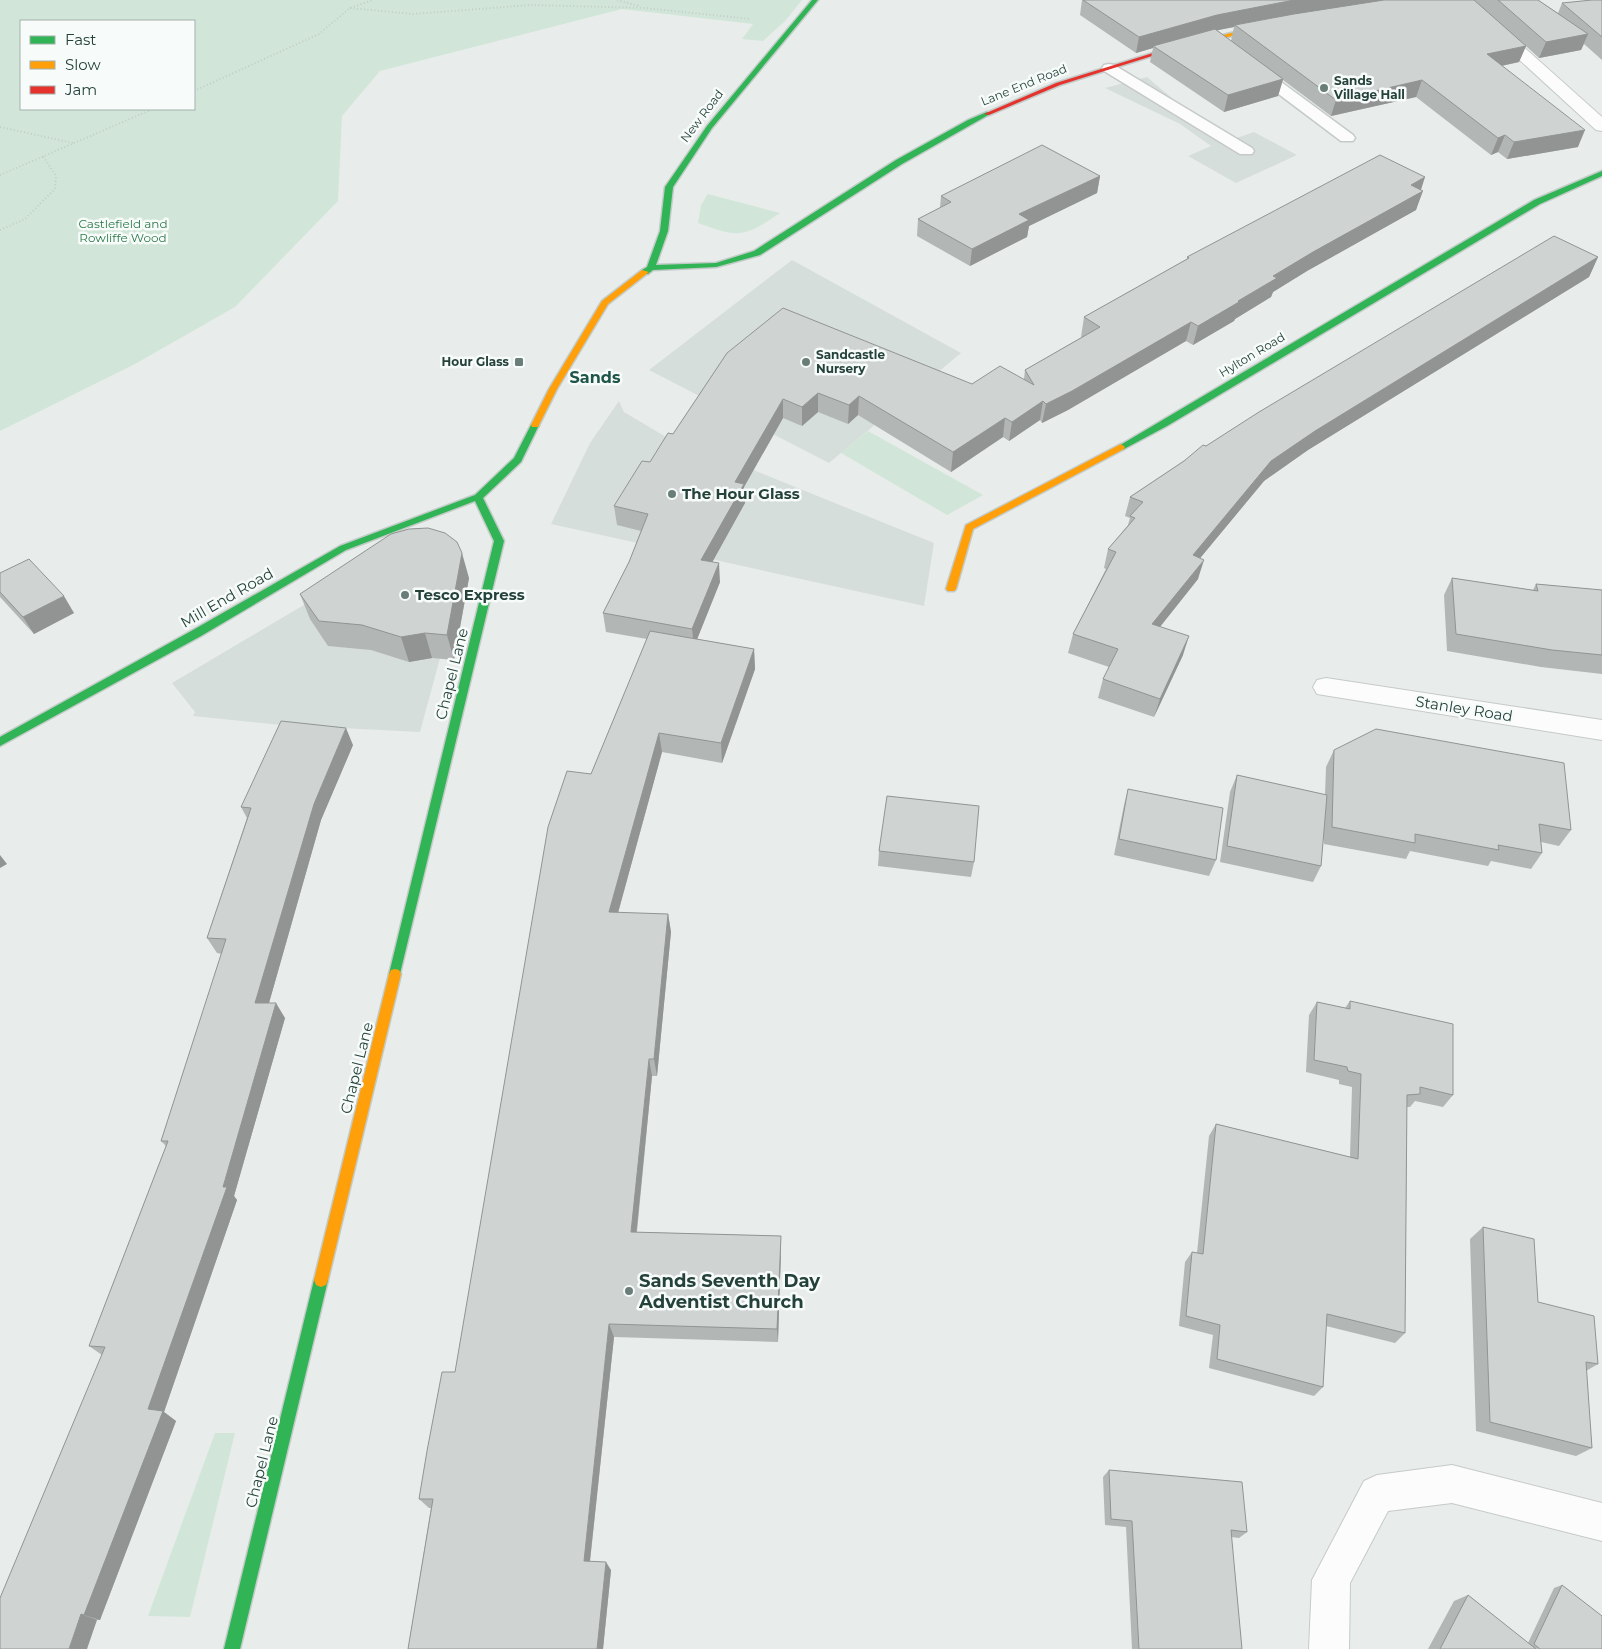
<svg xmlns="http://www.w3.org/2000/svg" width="1602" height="1649" font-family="Montserrat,sans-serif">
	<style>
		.built { fill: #d6dedb }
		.green { fill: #d1e6d8; fill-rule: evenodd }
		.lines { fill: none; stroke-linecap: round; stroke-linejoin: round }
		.lane-casing { stroke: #c5cac8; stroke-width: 3 }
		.street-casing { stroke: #c5cac8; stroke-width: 2 }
		.fast-casing { stroke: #c3cbc8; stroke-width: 3 }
		.slow-casing { stroke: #c3cbc8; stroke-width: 3 }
		.jam-casing { stroke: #c3cbc8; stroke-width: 3 }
		.path { stroke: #c3ccca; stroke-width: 2; stroke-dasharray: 1 2.5; stroke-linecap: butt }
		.lane { fill: #fcfcfc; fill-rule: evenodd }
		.street { fill: #fcfcfc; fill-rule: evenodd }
		.fast { fill: #30b455; fill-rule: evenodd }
		.slow { fill: #ff9f0a; fill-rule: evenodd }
		.jam { fill: #e5322d; fill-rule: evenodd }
		.wall { fill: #b2b6b5; fill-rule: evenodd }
		.shaded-wall { fill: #919493 }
		.building { fill: #cfd4d2; stroke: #919493 }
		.poi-dot { fill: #697e78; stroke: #f7fbf9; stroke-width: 2 }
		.labels { text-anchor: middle; stroke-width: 5; stroke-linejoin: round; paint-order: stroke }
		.far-poi-label { font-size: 12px; font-weight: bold; fill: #24423a; stroke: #f7fbf9; text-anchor: start }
		.far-street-label { font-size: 12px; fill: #24423a; stroke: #f7fbf9 }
		.far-park-label { font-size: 12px; fill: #2d7a4b; stroke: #f7fbf9 }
		.poi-label { font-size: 15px; font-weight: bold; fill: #24423a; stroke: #f7fbf9; text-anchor: start }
		.street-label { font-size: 15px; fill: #24423a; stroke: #f7fbf9 }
		.far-district-label { font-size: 16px; font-weight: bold; fill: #1f5548; stroke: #f7fbf9 }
		.near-poi-label { font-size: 18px; font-weight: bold; fill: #24423a; stroke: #f7fbf9; text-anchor: start }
	</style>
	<rect width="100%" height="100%" fill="#e8edeb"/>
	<g class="built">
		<polygon points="1147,77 1193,116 1231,140 1254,132 1297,155 1236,183 1188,156 1211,146 1180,124 1105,88"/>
		<polygon points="792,260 961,353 829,463 649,370"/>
		<polygon points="619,401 624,412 678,444 726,459 934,543 924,606 551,524 590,443"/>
		<polygon points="382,563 458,592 420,732 281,725 193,716 195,712 172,683 297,609"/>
	</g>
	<g class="green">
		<path d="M 0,0 L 802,0 L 785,21 L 763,41 L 742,39 L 753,24 L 622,9 L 380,71 L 342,116 L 338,201 L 235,307 L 135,364 L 0,431 ZM 21,21 L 194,21 L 194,109 L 21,109 Z"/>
		<path d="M 708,194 L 780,213 C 744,238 738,238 698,223 L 701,205 Z"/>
		<polygon points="868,431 983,495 947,515 841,453"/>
		<polygon points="215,1433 235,1433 190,1617 148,1616"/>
	</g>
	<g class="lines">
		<g class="lane-casing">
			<g id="lane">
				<polygon points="1109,64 1114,65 1252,148 1254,151 1252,154 1240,154 1104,71 1102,68 1104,65"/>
				<polygon points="1253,64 1258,65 1353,135 1355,138 1353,141 1341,141 1248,71 1246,68 1248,65"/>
			</g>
		</g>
		<g class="street-casing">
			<g id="street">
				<polygon points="1454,0 1471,0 1602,117 1602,131 1596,130"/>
				<polygon points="1326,678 1602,720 1602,740 1317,694 1313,687 1317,680"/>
				<polygon points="1452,1465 1602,1503 1602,1541 1452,1503 1388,1511 1350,1583 1349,1649 1309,1649 1312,1580 1364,1481 1377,1475"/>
			</g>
		</g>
		<g class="fast-casing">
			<g id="fast">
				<polygon points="812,0 818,0 712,128 673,187 668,231 656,265 716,263 754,251 896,160 968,120 987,112 990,114 902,164 760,255 716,267 653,270 648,274 642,274 642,270 647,267 660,231 665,187 707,126"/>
				<polygon points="1602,171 1602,176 1540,204 1167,426 1124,449 1121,450 1117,447 1534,200"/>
				<polygon points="535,422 539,425 521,462 483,498 504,541 399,978 395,979 391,978 389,974 494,541 475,501 346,550 201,636 0,746 0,737 193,630 340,546 475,495 514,458 531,425"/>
				<polygon points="321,1273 326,1275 328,1280 240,1649 224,1649 314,1280 316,1275"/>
			</g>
		</g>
		<g class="slow-casing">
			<g id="slow">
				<polygon points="1269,24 1272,26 1271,27 1184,47 1181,45"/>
				<polygon points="642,270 649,272 608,304 557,389 538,427 532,427 531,425 549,389 602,301"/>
				<polygon points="1121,444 1125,447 1124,449 973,529 956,589 954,591 948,591 946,589 966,525"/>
				<polygon points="395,969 399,970 401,974 328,1280 326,1285 321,1287 316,1285 314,1280 389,974 391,970"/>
			</g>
		</g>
		<g class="jam-casing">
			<polygon id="jam" points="1182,44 1187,45 1060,85 989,115 984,114 1056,83"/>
		</g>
		<g class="path">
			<polyline points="617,0 639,6"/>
			<polyline points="350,8 413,14 531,5 645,8 751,19"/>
			<polyline points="194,91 319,34 350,8 373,0"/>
			<polyline points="0,127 73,143"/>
			<polyline points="0,175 153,109"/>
			<polyline points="0,230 25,219 55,189 56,176 43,156"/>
		</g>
		<use href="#lane" class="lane"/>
		<use href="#street" class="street"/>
		<use href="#fast" class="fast"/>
		<use href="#slow" class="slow"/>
		<use href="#jam" class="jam"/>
	</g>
	<g class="wall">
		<path d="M 1082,0 L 1538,0 L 1558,13 L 1562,3 L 1602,0 L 1602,60 L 1584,44 L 1581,50 L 1539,58 L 1526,46 L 1519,62 L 1502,66 L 1578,147 L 1507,159 L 1498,152 L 1491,155 L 1416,97 L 1331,116 L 1283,80 L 1278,96 L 1224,112 L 1150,62 L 1153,48 L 1136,53 L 1080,15 ZM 1234,27 L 1231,41 L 1217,30 Z"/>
		<polygon points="1100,176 1097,193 1029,226 1027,237 970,266 917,236 918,219 940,208 941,196"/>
		<polygon points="1421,190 1416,210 1307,271 1273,292 1271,297 1235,319 1234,321 1193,345 1186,341 1068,410 1042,423 1040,420 1009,441 1003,437 951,472 858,415 848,424 818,412 802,426 783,418 744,487 745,503 712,562 720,582 697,639 754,649 755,669 722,763 662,752 618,913 668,914 671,932 657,1076 652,1076 637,1232 781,1236 781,1250 778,1342 614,1337 590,1562 611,1570 603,1649 408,1649 431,1508 429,1508 419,1499 455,1372 591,774 647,639 606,632 603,613 629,562 641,531 617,525 614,506 673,434 727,353 972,384 1024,379 1025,370 1082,337 1081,337 1084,317 1187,259 1187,257"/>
		<polygon points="1598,257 1589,277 1308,450 1264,481 1200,558 1198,579 1160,627 1183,655 1154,717 1098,698 1103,679 1109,667 1068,653 1073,634 1106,569 1104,568 1108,549 1128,525 1130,518 1125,516 1130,497 1206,446"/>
		<polygon points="0,573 74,613 34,634 0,597"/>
		<polygon points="469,578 454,660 432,658 409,662 371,650 328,646 310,619 300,594"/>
		<polygon points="1452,578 1533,590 1536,584 1602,590 1602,674 1541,667 1447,651 1444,595"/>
		<polygon points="353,745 321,820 269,1003 285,1018 234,1196 237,1200 164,1412 176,1421 100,1620 97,1620 0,1649 102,1355 89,1346 166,1146 161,1141 222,954 217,953 207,938 247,818 241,807"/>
		<polygon points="1334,750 1571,830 1559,846 1541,842 1542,853 1531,869 1491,861 1488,866 1410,851 1406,859 1324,844 1324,830 1321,866 1313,882 1220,862 1230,792 1237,775 1325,795 1326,767"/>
		<polygon points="1128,789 1216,860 1209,876 1114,855 1124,805"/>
		<polygon points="879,851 974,862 971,877 878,866"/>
		<polygon points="1350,1001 1453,1095 1443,1107 1415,1101 1410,1107 1407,1107 1405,1333 1395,1343 1326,1326 1323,1387 1314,1396 1209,1368 1213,1335 1179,1326 1185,1262 1192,1252 1197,1253 1209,1136 1216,1124 1350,1157 1352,1087 1339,1084 1339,1080 1306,1072 1309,1015 1317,1002 1345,1008"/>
		<polygon points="1483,1227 1538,1302 1598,1364 1586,1371 1592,1448 1576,1456 1476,1431 1470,1239"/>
		<polygon points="1109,1470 1247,1532 1239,1538 1231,1537 1242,1649 1132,1649 1126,1527 1105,1525 1103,1477"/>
		<polygon points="1562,1585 1602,1649 1428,1649 1454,1601 1468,1595 1528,1643 1554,1588"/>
	</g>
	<g class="shaded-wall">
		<polygon points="1294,0 1396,0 1235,25 1234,27 1214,31 1153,46 1153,48 1136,53 1139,37 1217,15"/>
		<polygon points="1588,34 1581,50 1539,58 1546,42"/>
		<polygon points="1526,46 1519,62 1481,70 1487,54"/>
		<polygon points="1283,79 1278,96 1224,112 1228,95"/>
		<polygon points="1422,80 1416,97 1331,116 1336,100"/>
		<polygon points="1585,130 1578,147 1507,159 1514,142"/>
		<polygon points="1505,135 1498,152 1491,155 1498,138"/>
		<polygon points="1100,176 1097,193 1029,226 1027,237 970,266 972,249 1019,214"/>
		<polygon points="1425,177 1420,193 1423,191 1416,210 1307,271 1273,292 1271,297 1235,319 1234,321 1193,345 1198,326 1238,301 1273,276 1313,252 1411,185"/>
		<polygon points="1598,257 1589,277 1308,450 1264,481 1187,574 1193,555 1271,461 1315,431"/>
		<polygon points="1191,322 1186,341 1068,410 1042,423 1046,404"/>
		<polygon points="818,393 818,412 802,426 802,407"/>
		<polygon points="859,396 858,415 848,424 849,405"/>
		<polygon points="783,399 783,418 744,487 745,503 703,579 701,560 735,482"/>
		<polygon points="1043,401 1040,420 1009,441 1012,422"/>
		<polygon points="1005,418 1003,437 951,472 953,452"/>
		<polygon points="462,553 469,578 454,660 447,635"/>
		<polygon points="1204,560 1198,579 1147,643 1152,624"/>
		<polygon points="719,563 720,582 694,647 692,629"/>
		<polygon points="64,596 74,613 34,634 23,617"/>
		<polygon points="425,633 432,658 409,662 401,637"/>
		<polygon points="1189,636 1183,655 1154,717 1160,699"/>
		<polygon points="754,649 755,669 722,763 721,743"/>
		<polygon points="346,728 353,745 321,820 265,1017 255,1003 314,804"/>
		<polygon points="659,733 662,752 613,931 609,912"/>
		<polygon points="0,855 7,864 0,868"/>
		<polygon points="668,914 671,932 657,1076 654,1059"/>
		<polygon points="276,1003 285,1018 234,1196 237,1200 164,1412 176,1421 100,1620 84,1615 148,1409 223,1187"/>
		<polygon points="649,1059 652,1076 635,1246 631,1232"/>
		<polygon points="781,1236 781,1250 778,1342 777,1329"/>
		<polygon points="609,1324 614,1337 589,1569 584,1561"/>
		<polygon points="606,1562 611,1570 603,1649 597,1649"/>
		<polygon points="81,1614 97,1620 87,1649 69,1649"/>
	</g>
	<g class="building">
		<polygon points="1083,0 1294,0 1217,15 1139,37"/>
		<polygon points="1384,0 1474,0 1526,46 1487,54 1585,130 1514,142 1505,135 1498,138 1422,80 1336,100 1235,25 1294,14"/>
		<polygon points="1498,0 1538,0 1588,34 1546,42"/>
		<polygon points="1592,0 1602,0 1602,37 1562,3"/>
		<polygon points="1215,29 1283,79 1228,95 1153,46"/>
		<polygon points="1042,145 1100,176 1019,214 1029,220 972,249 918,219 951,202 941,196"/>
		<polygon points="1380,155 1425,177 1411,185 1423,191 1313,252 1273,276 1277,278 1238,301 1239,302 1198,326 1191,322 1072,391 1046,404 1043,401 1012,422 1005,418 953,452 859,396 849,405 818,393 802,407 783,399 735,482 744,484 701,560 719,563 692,629 603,613 629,562 648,514 614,506 642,461 650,462 668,433 673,434 727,353 783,308 972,384 1000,366 1034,385 1025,370 1100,327 1084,317 1189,258 1187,257"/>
		<polygon points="1554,236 1598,257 1315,431 1271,461 1193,555 1204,560 1152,624 1189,636 1160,699 1103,679 1118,649 1073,634 1116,552 1108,549 1135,518 1130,516 1143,502 1130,497 1184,461 1203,445 1206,446 1259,412"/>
		<polygon points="428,528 445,533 457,542 462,553 447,635 425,633 401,637 362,625 319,621 300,594 391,534 409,529"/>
		<polygon points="29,559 64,596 23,617 0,592 0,573"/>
		<polygon points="1452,578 1538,591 1536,584 1602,590 1602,655 1552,650 1456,634"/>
		<polygon points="650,631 754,649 721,743 659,733 609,912 668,914 654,1059 649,1059 631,1232 781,1236 777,1329 609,1324 584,1561 606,1562 597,1649 408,1649 433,1499 419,1499 427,1451 442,1372 455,1372 548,827 567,771 591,774"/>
		<polygon points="281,721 346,728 314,804 255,1003 276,1003 223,1187 227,1187 148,1409 163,1411 84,1615 81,1614 69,1649 0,1649 0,1598 105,1347 89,1346 168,1141 161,1141 226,939 207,938 251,808 241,807"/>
		<polygon points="1376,729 1564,763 1571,830 1539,824 1542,853 1498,845 1499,850 1415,834 1415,843 1332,827 1334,750"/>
		<polygon points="1237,775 1327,795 1321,866 1227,846"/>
		<polygon points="1128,789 1223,808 1216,860 1119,839"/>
		<polygon points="887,796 979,806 974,862 879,851"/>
		<polygon points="1350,1001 1453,1024 1453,1095 1420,1087 1420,1094 1407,1095 1405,1333 1327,1314 1323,1387 1217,1359 1220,1325 1186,1316 1192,1252 1203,1254 1216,1124 1358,1159 1361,1074 1348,1071 1347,1067 1314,1060 1317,1002 1350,1009"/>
		<polygon points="1483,1227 1534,1239 1538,1302 1594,1316 1598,1364 1586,1362 1592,1448 1490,1422"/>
		<polygon points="1109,1470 1242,1482 1247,1532 1231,1530 1242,1649 1139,1649 1132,1521 1111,1519"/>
		<polygon points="1562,1585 1602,1616 1602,1649 1540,1649 1534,1644"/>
		<polygon points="1468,1595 1536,1649 1440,1649"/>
	</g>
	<g class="poi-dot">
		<circle cx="1324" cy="88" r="5"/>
		<rect x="514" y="357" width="10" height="10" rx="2.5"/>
		<circle cx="806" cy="362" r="5"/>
		<circle cx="672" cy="494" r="5"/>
		<circle cx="405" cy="595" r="5"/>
		<circle cx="629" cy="1291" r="5"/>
	</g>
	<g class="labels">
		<g class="far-poi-label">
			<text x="1334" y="85">Sands<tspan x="1334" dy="14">Village Hall</tspan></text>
			<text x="816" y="359">Sandcastle<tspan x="816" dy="14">Nursery</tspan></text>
			<text x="509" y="366" text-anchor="end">Hour Glass</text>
		</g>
		<g class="far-street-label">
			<text transform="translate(1024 85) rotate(-22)" y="4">Lane End Road</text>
			<text transform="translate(702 116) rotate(-53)" y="4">New Road</text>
			<text transform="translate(1252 355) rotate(-31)" y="4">Hylton Road</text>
		</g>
		<g class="far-park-label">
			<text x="123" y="228">Castlefield and<tspan x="123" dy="14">Rowliffe Wood</tspan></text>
		</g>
		<g class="poi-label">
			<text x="682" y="499">The Hour Glass</text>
			<text x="415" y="600">Tesco Express</text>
		</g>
		<g class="street-label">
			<text transform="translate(227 598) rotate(-30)" y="5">Mill End Road</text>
			<text transform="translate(452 674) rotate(-76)" y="5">Chapel Lane</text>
			<text transform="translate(1464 709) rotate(9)" y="5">Stanley Road</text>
			<text transform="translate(357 1068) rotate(-76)" y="5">Chapel Lane</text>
			<text transform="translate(262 1462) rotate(-76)" y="5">Chapel Lane</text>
		</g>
		<g class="far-district-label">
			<text x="595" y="383">Sands</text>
		</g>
		<g class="near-poi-label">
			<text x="639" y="1287">Sands Seventh Day<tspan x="639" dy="21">Adventist Church</tspan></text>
		</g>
	</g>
	<rect x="20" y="20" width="175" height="90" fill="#f7fbf9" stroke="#a3b1ad"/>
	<rect x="30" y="36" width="25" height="8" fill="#30b455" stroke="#a3b1ad"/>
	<text x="65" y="45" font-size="15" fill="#24423a">Fast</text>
	<rect x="30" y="61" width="25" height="8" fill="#ff9f0a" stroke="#a3b1ad"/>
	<text x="65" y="70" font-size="15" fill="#24423a">Slow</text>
	<rect x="30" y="86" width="25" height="8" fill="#e5322d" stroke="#a3b1ad"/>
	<text x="65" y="95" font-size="15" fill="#24423a">Jam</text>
</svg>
